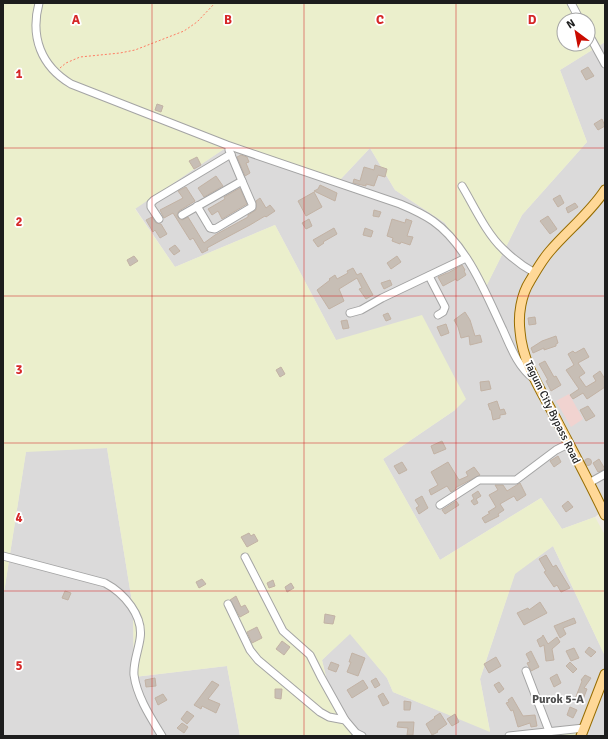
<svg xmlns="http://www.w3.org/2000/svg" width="608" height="739" font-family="Signika,sans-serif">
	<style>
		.residential { fill: #dbdada }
		.commercial { fill: #f1d3d0 }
		.farmland { fill: #ebefcc; fill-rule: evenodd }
		.building { fill: #c7beb5; stroke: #c2b2a4 }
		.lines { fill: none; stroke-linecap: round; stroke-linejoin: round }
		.minor-casing { stroke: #a4a4a4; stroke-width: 9 }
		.major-casing { stroke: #966c00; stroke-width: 11 }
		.path { stroke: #ff7c63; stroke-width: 1; stroke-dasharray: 2 2; stroke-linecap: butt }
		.minor { stroke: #fff; stroke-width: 7 }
		.major { stroke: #ffd897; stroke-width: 9 }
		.grid { fill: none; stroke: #d62828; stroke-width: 1; stroke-opacity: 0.55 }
		.labels { text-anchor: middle; stroke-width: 3.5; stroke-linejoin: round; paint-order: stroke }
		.street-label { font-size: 11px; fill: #1d1d1d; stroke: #fff }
		.neighbourhood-label { font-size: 12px; font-weight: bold; fill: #505050; stroke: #fff }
		.grid-label { font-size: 13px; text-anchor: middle; font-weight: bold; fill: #d62828; stroke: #fff; stroke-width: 3.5; stroke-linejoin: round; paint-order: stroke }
	</style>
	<rect width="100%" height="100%" fill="#efebe2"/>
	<g class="residential">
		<polygon points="605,42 605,509 595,517 562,529 541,498 440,560 383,459 455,410 336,340 275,225 175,267 135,208 224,149 338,182 370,148 395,190 445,223 482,294 522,215 587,142 560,70"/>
		<polygon points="107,448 133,608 134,677 227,666 240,736 3,736 3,599 26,451"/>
		<polygon points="553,546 604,654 605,736 575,736 577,730 506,736 364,736 332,702 322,660 350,633 387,678 393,692 490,731 480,679 515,573"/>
	</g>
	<polygon class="commercial" points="569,394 583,419 571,427 556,401"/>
	<g class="farmland">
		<path d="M 3,3 L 605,3 L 605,42 L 560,70 L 587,142 L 522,215 L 482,295 L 445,223 L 395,190 L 370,148 L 338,182 L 224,149 L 135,209 L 175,267 L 275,225 L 336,340 L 422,315 L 466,399 L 455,410 L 383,459 L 440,560 L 541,498 L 562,529 L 595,517 L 605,535 L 604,654 L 553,546 L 515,574 L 480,679 L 490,732 L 393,692 L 387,678 L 350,634 L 322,660 L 332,702 L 364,736 L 240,736 L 227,666 L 134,677 L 133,608 L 107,448 L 26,452 L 3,599 ZM 564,20 L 588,20 L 588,44 L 564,44 Z"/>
		<polygon points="578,730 575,736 506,736"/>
	</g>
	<g class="building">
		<polygon points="588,67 594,76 586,80 581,71"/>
		<polygon points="157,104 163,106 161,112 155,110"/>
		<polygon points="602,119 605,126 598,130 594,124"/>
		<polygon points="241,155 247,157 249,162 246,163 250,173 245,176 237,157"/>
		<polygon points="197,157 201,165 194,169 189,161"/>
		<polygon points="375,165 387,169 385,177 378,175 374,186 366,184 366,186 353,183 354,179 360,181 364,167 374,170"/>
		<polygon points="216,176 223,186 204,197 198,188"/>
		<polygon points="320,185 337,193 335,201 314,191 318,189"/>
		<polygon points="186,187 195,201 179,211 177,215 178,217 182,220 188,217 204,243 215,235 248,217 248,215 256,210 256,201 260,198 266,208 270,205 275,211 266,217 265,216 250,225 218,242 207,248 208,250 202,253 193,238 190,240 173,213 164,218 160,210 183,198 178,191"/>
		<polygon points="240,188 247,204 222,219 218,211 212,215 208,209 225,199 224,197"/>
		<polygon points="314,192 322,207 306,216 298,201"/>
		<polygon points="560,195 564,203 558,207 553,199"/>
		<polygon points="575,203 578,207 568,213 566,208"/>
		<polygon points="374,210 381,212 379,217 373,216"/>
		<polygon points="548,216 557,229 550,234 540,221"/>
		<polygon points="152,217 156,223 161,224 167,234 160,238 155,230 153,232 146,220"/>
		<polygon points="309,219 312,226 306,229 302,223"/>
		<polygon points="392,219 405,223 406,219 412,221 407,236 413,237 410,245 401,242 400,244 392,241 393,238 387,236"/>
		<polygon points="334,228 337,234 323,242 324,243 318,247 313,240"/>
		<polygon points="365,228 373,231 371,237 363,235"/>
		<polygon points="175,245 180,251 174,255 169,249"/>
		<polygon points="134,256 138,261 130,266 127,260"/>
		<polygon points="397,256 401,262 391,269 387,263"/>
		<polygon points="462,265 465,270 464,271 466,275 457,281 456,279 443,286 438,277 447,273 448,273"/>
		<polygon points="353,268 357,275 361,273 373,295 366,299 359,289 362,288 357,278 339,289 344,301 329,309 317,290 330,280 329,279 335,275 337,279 348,273 347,271"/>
		<polygon points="390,280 392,285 384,289 381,283"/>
		<polygon points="465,312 470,320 475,336 480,335 482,342 470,345 469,336 461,338 458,327 454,320"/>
		<polygon points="388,313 391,319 386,321 383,315"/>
		<polygon points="535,317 536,324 529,325 528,318"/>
		<polygon points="347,320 349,328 343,329 341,321"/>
		<polygon points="446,324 449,333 441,336 437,327"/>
		<polygon points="556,336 558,343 556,344 556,346 544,350 544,348 533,353 531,348 542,341"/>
		<polygon points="584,348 589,357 578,363 585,373 579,377 586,387 596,381 593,376 600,371 605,379 605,387 587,399 583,393 573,399 570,395 579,389 566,370 574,365 568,354 573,351 575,353"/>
		<polygon points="545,361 554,377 556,376 561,385 551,391 546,381 548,380 539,364"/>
		<polygon points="281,367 285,374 280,377 276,370"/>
		<polygon points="489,381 491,389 481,391 480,382"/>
		<polygon points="497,401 500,410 504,409 506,414 500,415 500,418 493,420 491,410 490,410 488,404"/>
		<polygon points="588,406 595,416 586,421 580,410"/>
		<polygon points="442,441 446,449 434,454 431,446"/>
		<polygon points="558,456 561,462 554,467 550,461"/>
		<circle cx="588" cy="462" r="3.5"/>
		<polygon points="599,459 605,469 598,472 593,463"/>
		<polygon points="402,462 407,470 399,474 394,466"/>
		<polygon points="448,462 459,480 468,476 466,472 474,467 480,475 455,488 456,489 451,492 447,486 431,495 429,490 438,485 431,472"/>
		<polygon points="520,483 526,495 517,501 514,496 500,504 504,510 498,514 499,516 485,523 482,518 490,513 488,512 496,507 489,495 498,490 495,485 503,485 507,491"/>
		<polygon points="478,491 481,496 476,499 478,503 474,505 471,501 474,499 472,495"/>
		<polygon points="422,496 428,508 419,514 416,508 419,506 415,500"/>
		<polygon points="456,501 459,505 445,514 442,510"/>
		<polygon points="568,501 573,507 566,512 562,506"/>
		<polygon points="249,533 251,536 254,534 258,541 247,547 241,537"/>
		<polygon points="546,555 553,567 556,565 570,588 561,592 557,585 554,587 544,572 546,571 539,559"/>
		<polygon points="202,579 206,584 199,588 196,582"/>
		<polygon points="273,580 275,586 269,588 267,583"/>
		<polygon points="291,583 294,588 287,592 285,587"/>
		<polygon points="65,591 71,593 68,600 62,598"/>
		<polygon points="236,596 241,607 245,605 249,612 240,617 230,600"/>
		<polygon points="540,602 547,613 524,625 517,613 528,608 529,610"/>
		<polygon points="325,614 335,616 333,624 324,623"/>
		<polygon points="574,618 576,623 563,628 566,634 560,638 554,626"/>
		<polygon points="257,627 262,638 252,643 247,632"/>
		<polygon points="543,635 548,644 557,637 560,642 552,649 554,660 546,661 544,645 540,647 537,640 542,637"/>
		<polygon points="282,641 290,647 284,655 276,649"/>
		<polygon points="589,647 596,652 591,657 585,652"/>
		<polygon points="574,648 579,658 571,661 566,651"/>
		<polygon points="531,651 539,667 531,671 527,663 530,662 526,654"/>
		<polygon points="352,653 365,658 358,676 347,672 351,662 349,662"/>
		<polygon points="496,657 501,666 489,673 484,664"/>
		<polygon points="331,662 339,665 336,672 328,669"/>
		<polygon points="570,662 577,669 573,673 566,666"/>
		<polygon points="557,674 561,683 554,687 550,678"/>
		<polygon points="585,675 591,678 584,688 587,689 582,702 575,699 582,681 581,680"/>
		<polygon points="155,678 156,686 146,687 145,680"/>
		<polygon points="376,678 380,685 375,688 371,681"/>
		<polygon points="363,680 368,688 352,698 347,690"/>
		<polygon points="212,681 219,685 208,699 220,704 216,713 202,706 201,709 194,705"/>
		<polygon points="499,682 504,689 499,693 494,685"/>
		<polygon points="275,689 282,689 281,699 275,698"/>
		<polygon points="383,693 389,703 383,706 378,696"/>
		<polygon points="163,694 167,700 158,705 155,698"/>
		<polygon points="512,697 523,716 535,715 537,726 531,727 530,723 518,727 513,710 511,711 506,703 509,702 508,700"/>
		<polygon points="404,701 411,702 410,710 404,710"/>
		<polygon points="570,707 577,710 573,718 567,715"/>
		<polygon points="187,711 194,716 187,724 181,719"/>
		<polygon points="440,713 447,724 437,731 438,732 432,735 426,724 435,718 434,717"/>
		<polygon points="455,714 459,722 452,726 447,719"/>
		<polygon points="398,722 414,722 413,735 407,735 408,728 397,727"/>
		<polygon points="182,723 188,727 184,733 177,728"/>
	</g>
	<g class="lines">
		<g class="minor-casing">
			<g id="minor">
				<path d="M 39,3 C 30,37 41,66 71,84 L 227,145 L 400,204 C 412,209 423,214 433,221 C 467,245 486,294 503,330 C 511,348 518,367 534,379"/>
				<polyline points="571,3 580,20"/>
				<polyline points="588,33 605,64"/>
				<path d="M 462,186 C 474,206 486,233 503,249 C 511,257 524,267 535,273"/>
				<polyline points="197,206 210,228 215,229 252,207 252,204 242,181"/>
				<polyline points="182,215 242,181 229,150"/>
				<polyline points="159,219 151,207 151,203 154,200 231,154"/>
				<polyline points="429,276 445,307 443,312 438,315"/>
				<polyline points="350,313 361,310 382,298 466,258"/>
				<polyline points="589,483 605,474"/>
				<polyline points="440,505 479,480 516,480 556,450 568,444"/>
				<path d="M 3,556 L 105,583 C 124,593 144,616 140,639 C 138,652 133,663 134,675 C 137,697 151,718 162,736"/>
				<polyline points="245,557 283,631 310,655 321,677 345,720"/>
				<polyline points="228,604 250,650 258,660 320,712 329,717 345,720 356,733 362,736"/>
				<polyline points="526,671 549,731"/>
				<polyline points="509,736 584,728"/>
			</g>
		</g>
		<g class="major-casing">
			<g id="major">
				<path d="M 605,190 C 590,213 568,230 550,251 C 542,260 536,271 530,281 C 521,295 518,315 520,331 C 522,361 540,389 554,415 C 571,448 589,481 605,515"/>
				<polyline points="581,736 605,674"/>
			</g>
		</g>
		<polyline class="path" points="60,68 66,63 80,57 120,53 135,50 184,31 197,22 215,3"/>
		<use href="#minor" class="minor"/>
		<use href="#major" class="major"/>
	</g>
	<path class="grid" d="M 152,3 L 152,736M 304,3 L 304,736M 456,3 L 456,736M 3,148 L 605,148M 3,296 L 605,296M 3,443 L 605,443M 3,591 L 605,591"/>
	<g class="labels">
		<g class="street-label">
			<text transform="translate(553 412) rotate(64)" y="4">Tagum City Bypass Road</text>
		</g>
		<g class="neighbourhood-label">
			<text x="558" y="703">Purok 5-A</text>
		</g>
	</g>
	<g class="grid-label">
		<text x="76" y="24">A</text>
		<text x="228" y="24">B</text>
		<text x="380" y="24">C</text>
		<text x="532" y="24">D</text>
		<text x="19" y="78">1</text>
		<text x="19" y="226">2</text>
		<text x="19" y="374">3</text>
		<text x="19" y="522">4</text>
		<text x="19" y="670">5</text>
	</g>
	<rect width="608" height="739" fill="none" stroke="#1d1d1d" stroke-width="8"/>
	<g transform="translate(576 32) rotate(328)"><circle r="19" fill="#ffffff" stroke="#a5a5a5"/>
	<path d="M0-3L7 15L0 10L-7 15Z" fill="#ca0b00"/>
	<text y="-6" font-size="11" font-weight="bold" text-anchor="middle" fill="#1d1d1d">N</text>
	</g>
</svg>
